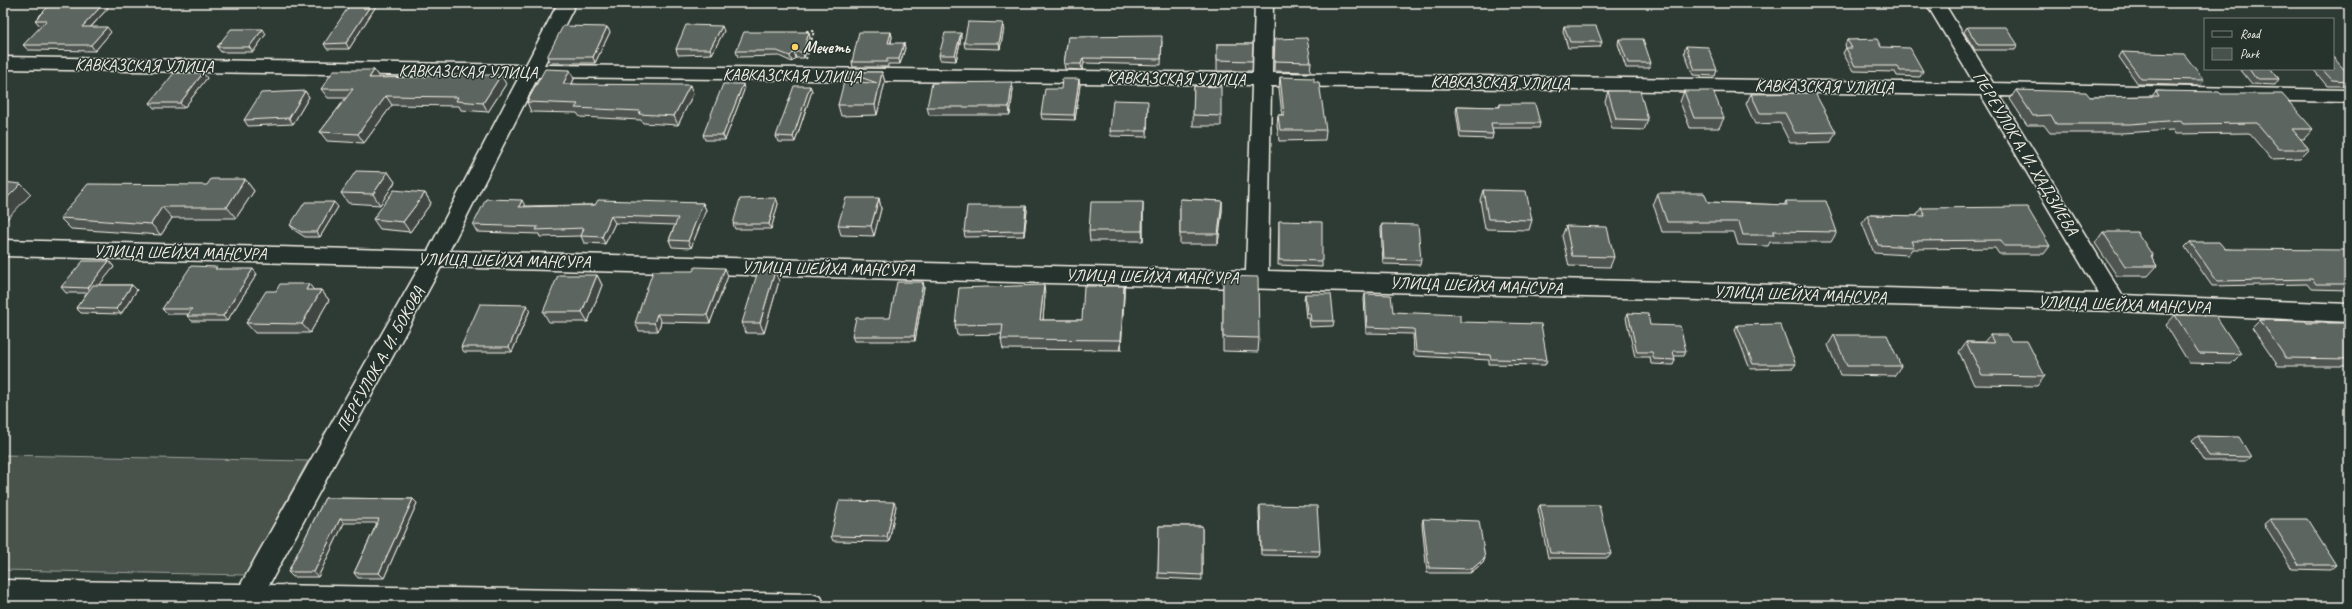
<svg xmlns="http://www.w3.org/2000/svg" width="2352" height="609" font-family="Caveat,sans-serif">
	<style>
		.green { fill: #48524c; stroke: #9ea29a }
		.lines { fill: none; stroke-linecap: round; stroke-linejoin: round }
		.minor-casing { stroke: #f4f1e8; stroke-width: 3 }
		.path { stroke: #f4f1e8; stroke-width: 2; stroke-dasharray: 2.5 2.5; stroke-linecap: butt }
		.minor { fill: #26332d; fill-rule: evenodd }
		.wall { fill: #4f5751; stroke: #f4f1e8 }
		.shaded-wall { fill: #404742; stroke: #f4f1e8 }
		.building { fill: #5c655e; stroke: #f4f1e8 }
		.poi-dot { fill: #ffd166; stroke: #26332d; stroke-width: 1.5 }
		.labels { text-anchor: middle; stroke-width: 3; stroke-linejoin: round; paint-order: stroke }
		.poi-label { font-size: 17px; font-weight: bold; fill: #f4f1e8; stroke: #26332d; text-anchor: start }
		.street-label { font-size: 17px; fill: #f4f1e8; stroke: #26332d }
	</style>
	<rect width="100%" height="100%" fill="#2e3b34"/>
	<filter id="ink" filterUnits="userSpaceOnUse"><feTurbulence type="fractalNoise" baseFrequency=".025" numOctaves="2"/><feDisplacementMap in="SourceGraphic" scale="8" xChannelSelector="R" yChannelSelector="G"/><feConvolveMatrix kernelMatrix="1 2 1 2 8 2 1 2 1" color-interpolation-filters="sRGB"/></filter>
	<g filter="url(#ink)">
		<polygon class="green" points="3,455 308,461 246,575 3,570"/>
		<g class="lines">
			<g class="minor-casing">
				<path id="minor" d="M 558,3 L 576,3 L 544,65 L 1253,73 L 1255,3 L 1273,3 L 1272,73 L 1974,83 L 1926,3 L 1944,3 L 1993,83 L 2349,90 L 2349,102 L 2000,96 L 2122,295 L 2349,304 L 2349,322 L 2116,311 L 441,267 L 269,585 L 812,594 L 821,597 L 825,606 L 122,606 L 3,604 L 3,580 L 241,584 L 420,266 L 3,256 L 3,240 L 428,251 L 519,77 L 3,69 L 3,57 L 526,65 ZM 538,77 L 1252,85 L 1246,271 L 449,251 ZM 1271,86 L 1981,95 L 2099,294 L 1268,271 Z"/>
			</g>
			<polyline class="path" points="806,31 814,31 806,59"/>
			<use href="#minor" class="minor"/>
		</g>
		<g class="wall">
			<polygon points="378,3 349,49 327,49 324,44"/>
			<polygon points="108,8 91,27 111,32 95,51 28,50 23,45 42,26 40,26 35,20"/>
			<polygon points="1564,26 1602,42 1600,47 1568,48 1563,31"/>
			<polygon points="607,27 610,32 595,63 550,63 547,57"/>
			<polygon points="1967,27 2018,45 2015,50 1975,50 1964,32"/>
			<polygon points="1004,28 1000,49 965,48 964,43"/>
			<polygon points="724,31 712,54 678,55 676,49"/>
			<polygon points="809,32 810,38 804,58 796,58 792,62 779,56 738,57 736,51"/>
			<polygon points="891,32 892,37 891,43 905,48 900,64 888,64 888,67 853,67 852,62"/>
			<polygon points="266,34 253,52 221,52 217,47"/>
			<polygon points="1068,37 1162,41 1161,65 1084,63 1082,70 1065,69 1064,64"/>
			<polygon points="961,38 956,61 940,60 939,55"/>
			<polygon points="1275,39 1311,62 1310,72 1274,71"/>
			<polygon points="1619,39 1651,63 1649,68 1626,68 1618,44"/>
			<polygon points="1847,40 1881,47 1923,71 1920,77 1897,76 1895,72 1853,71 1843,53 1846,48 1845,45"/>
			<polygon points="1217,44 1253,44 1252,71 1217,71"/>
			<polygon points="1686,46 1717,70 1715,76 1693,75 1684,52"/>
			<polygon points="2122,52 2204,80 2200,86 2138,84 2119,57"/>
			<polygon points="2240,69 2271,69 2279,79 2275,85 2252,84"/>
			<polygon points="2313,69 2333,69 2349,75 2349,86 2327,86"/>
			<polygon points="374,70 379,78 506,84 488,112 461,110 459,106 392,105 364,143 327,141 320,132 346,98 328,98 321,89"/>
			<polygon points="846,72 882,72 885,82 877,115 841,116 838,105 849,82"/>
			<polygon points="203,73 207,78 184,108 154,108 150,103"/>
			<polygon points="1280,77 1326,130 1325,140 1279,141 1277,125 1278,115 1282,115 1279,88"/>
			<polygon points="574,79 572,84 693,94 678,125 643,123 641,120 580,117 577,113 531,112 527,102"/>
			<polygon points="1012,82 1013,90 1010,115 929,115 927,107"/>
			<polygon points="1080,85 1075,120 1042,119 1041,114 1061,89"/>
			<polygon points="810,86 812,91 795,142 778,142 776,136"/>
			<polygon points="1194,86 1221,116 1221,126 1193,126"/>
			<polygon points="744,90 725,140 705,140 703,135"/>
			<polygon points="2016,90 2090,97 2152,96 2156,91 2221,94 2313,129 2304,139 2300,139 2309,149 2300,158 2271,159 2249,133 2175,134 2173,130 2122,133 2050,133 2044,125 2027,125 2010,99"/>
			<polygon points="305,91 309,97 293,124 248,126 244,120"/>
			<polygon points="1608,91 1648,120 1644,130 1612,129 1605,101"/>
			<polygon points="1684,91 1724,118 1719,128 1690,128 1680,102"/>
			<polygon points="1751,94 1836,132 1831,142 1790,143 1780,123 1755,124 1746,104"/>
			<polygon points="1500,104 1540,123 1539,128 1492,128 1493,134 1492,139 1460,138 1456,111 1457,106 1499,107"/>
			<polygon points="1148,106 1147,137 1111,136 1110,131"/>
			<polygon points="388,172 395,182 380,205 348,203 341,193"/>
			<polygon points="245,179 254,191 236,218 172,218 161,235 71,229 60,218"/>
			<polygon points="1483,190 1532,220 1529,230 1485,229 1480,200"/>
			<polygon points="425,193 431,203 410,232 380,229 373,219"/>
			<polygon points="1657,193 1708,202 1784,205 1786,201 1837,232 1831,242 1770,242 1768,246 1738,245 1734,232 1662,232 1653,203"/>
			<polygon points="776,198 778,204 771,229 735,229 733,224"/>
			<polygon points="879,198 881,209 874,236 841,235 838,225"/>
			<polygon points="1180,199 1222,201 1222,211 1218,244 1180,244"/>
			<polygon points="703,203 706,210 691,248 672,247 669,240 675,225 615,223 605,244 584,243 581,236 540,237 539,234 477,232 473,225 525,206"/>
			<polygon points="1026,206 1027,211 1024,236 965,237 964,232"/>
			<polygon points="338,207 320,237 305,237 294,230 290,225"/>
			<polygon points="1921,208 2050,246 2044,254 1999,254 1995,248 1912,249 1908,255 1874,253 1862,223 1867,215 1916,216"/>
			<polygon points="1143,213 1143,241 1090,241 1089,231"/>
			<polygon points="1279,221 1322,261 1322,267 1278,265"/>
			<polygon points="1382,224 1421,260 1420,265 1383,264 1381,229"/>
			<polygon points="1566,226 1614,257 1610,267 1569,266 1562,236"/>
			<polygon points="2103,232 2153,256 2152,258 2157,266 2148,276 2117,276 2095,243"/>
			<polygon points="2190,242 2225,249 2349,256 2349,290 2311,289 2307,284 2212,286 2185,247"/>
			<polygon points="109,261 114,267 99,285 132,285 137,290 121,314 81,313 76,308 87,293 66,293 61,287"/>
			<polygon points="219,269 257,274 227,321 192,321 187,316 188,314 167,314 162,309"/>
			<polygon points="693,271 728,276 710,323 661,322 658,331 639,331 635,323"/>
			<polygon points="597,275 602,285 588,322 549,322 543,312"/>
			<polygon points="1223,276 1259,338 1258,352 1223,351"/>
			<polygon points="779,281 764,333 746,333 742,323"/>
			<polygon points="923,282 924,287 915,341 854,341 852,336 890,318"/>
			<polygon points="309,284 313,290 321,290 329,300 310,333 255,333 246,323 276,291"/>
			<polygon points="1124,286 1124,296 1121,350 1003,349 1001,339 1002,334 957,335 955,325 1045,295 1043,320 1082,320"/>
			<polygon points="1305,294 1334,321 1333,326 1310,327 1309,318 1306,318 1304,299"/>
			<polygon points="1365,294 1393,312 1460,322 1547,360 1545,365 1489,364 1489,360 1414,356 1413,334 1366,333 1364,299"/>
			<polygon points="527,305 530,310 512,352 464,352 461,347"/>
			<polygon points="1628,313 1650,325 1686,351 1684,356 1674,356 1675,360 1673,365 1651,364 1650,357 1635,357 1626,318"/>
			<polygon points="2175,315 2241,354 2231,364 2189,363 2166,325"/>
			<polygon points="2260,320 2307,323 2349,323 2349,366 2278,366 2252,328"/>
			<polygon points="1737,325 1796,364 1793,368 1750,369 1735,330"/>
			<polygon points="1834,335 1901,366 1894,376 1840,375 1828,345"/>
			<polygon points="1990,335 2011,341 2045,376 2037,386 1974,385 1959,352 1966,342 1984,342"/>
			<polygon points="2198,436 2251,457 2245,461 2204,461 2192,441"/>
			<polygon points="325,498 413,499 417,503 384,578 358,578 354,573 377,523 344,523 318,577 293,577 288,572"/>
			<polygon points="1260,505 1320,551 1319,556 1261,555 1259,510"/>
			<polygon points="1540,505 1611,554 1608,558 1548,558 1538,509"/>
			<polygon points="896,506 889,542 833,541 831,536"/>
			<polygon points="1423,519 1485,558 1483,563 1470,573 1427,573 1422,524"/>
			<polygon points="2270,519 2336,565 2330,570 2292,569 2264,524"/>
			<polygon points="1159,526 1202,526 1202,580 1158,578"/>
		</g>
		<g class="shaded-wall">
			<polygon points="104,3 108,8 86,32 82,27"/>
			<polygon points="372,3 378,3 349,49 346,43"/>
			<polygon points="1003,23 1004,28 1000,49 999,43"/>
			<polygon points="722,26 724,31 712,54 710,49"/>
			<polygon points="107,27 111,32 95,51 91,45"/>
			<polygon points="607,27 610,32 595,63 593,57"/>
			<polygon points="263,29 266,34 253,52 249,47"/>
			<polygon points="809,32 810,38 804,58 803,52"/>
			<polygon points="891,32 892,37 889,48 888,43"/>
			<polygon points="961,33 961,38 956,61 955,55"/>
			<polygon points="904,43 905,48 900,64 899,59"/>
			<polygon points="794,52 796,58 792,62 790,56"/>
			<polygon points="1083,58 1084,63 1082,70 1081,64"/>
			<polygon points="374,70 380,79 369,78"/>
			<polygon points="570,70 574,79 567,93 563,84"/>
			<polygon points="882,72 885,82 877,115 875,105"/>
			<polygon points="203,73 207,78 184,108 180,103"/>
			<polygon points="501,75 506,84 488,112 483,103"/>
			<polygon points="1079,79 1080,85 1075,120 1074,115"/>
			<polygon points="1012,82 1013,90 1010,115 1009,107"/>
			<polygon points="743,84 744,90 725,140 723,135"/>
			<polygon points="690,85 693,94 678,125 674,116"/>
			<polygon points="810,86 812,91 795,142 793,137"/>
			<polygon points="305,91 309,97 293,124 289,118"/>
			<polygon points="386,96 392,105 364,143 358,134"/>
			<polygon points="388,172 395,182 380,205 373,194"/>
			<polygon points="245,179 254,191 236,218 227,207"/>
			<polygon points="21,184 31,194 3,223 3,202"/>
			<polygon points="425,193 431,203 410,232 403,222"/>
			<polygon points="776,198 778,204 771,229 769,224"/>
			<polygon points="879,198 881,209 874,236 871,226"/>
			<polygon points="522,200 526,208 519,207"/>
			<polygon points="1222,201 1222,211 1218,244 1218,234"/>
			<polygon points="334,202 338,207 320,237 317,232"/>
			<polygon points="1143,202 1143,241 1142,231"/>
			<polygon points="703,203 706,210 691,248 688,241"/>
			<polygon points="1026,206 1027,211 1024,236 1024,231"/>
			<polygon points="162,207 172,218 161,235 151,224"/>
			<polygon points="611,216 615,223 605,244 602,237"/>
			<polygon points="109,261 114,267 93,293 88,288"/>
			<polygon points="725,268 728,276 710,323 707,315"/>
			<polygon points="253,269 257,274 227,321 223,316"/>
			<polygon points="775,271 779,281 764,333 760,323"/>
			<polygon points="597,275 602,285 588,322 582,312"/>
			<polygon points="923,282 924,287 915,341 914,336"/>
			<polygon points="309,284 317,294 306,290"/>
			<polygon points="132,285 137,290 121,314 116,309"/>
			<polygon points="1044,285 1045,295 1042,330 1040,320"/>
			<polygon points="1124,286 1124,296 1121,350 1121,340"/>
			<polygon points="321,290 329,300 310,333 302,324"/>
			<polygon points="527,305 530,310 512,352 509,347"/>
			<polygon points="657,314 661,322 658,331 654,323"/>
			<polygon points="413,499 417,503 384,578 379,573"/>
			<polygon points="894,502 896,506 889,542 887,537"/>
			<polygon points="340,519 344,523 318,577 314,572"/>
			<polygon points="1485,558 1483,563 1470,573 1472,569"/>
		</g>
		<g class="building">
			<polygon points="52,3 104,3 82,27 107,27 91,45 23,45 47,20 35,20"/>
			<polygon points="351,3 372,3 346,43 324,44"/>
			<polygon points="968,22 1003,23 999,43 964,43"/>
			<polygon points="686,25 722,26 710,49 676,49"/>
			<polygon points="563,26 607,27 593,57 547,57"/>
			<polygon points="1564,26 1596,26 1602,42 1570,42"/>
			<polygon points="1967,27 2006,27 2018,45 1978,45"/>
			<polygon points="231,29 263,29 249,47 217,47"/>
			<polygon points="744,32 809,32 803,52 794,52 790,56 777,51 736,51"/>
			<polygon points="859,32 891,32 888,43 904,43 899,59 887,59 887,62 852,62"/>
			<polygon points="945,33 961,33 955,55 939,55"/>
			<polygon points="1162,36 1161,59 1083,58 1081,64 1064,64 1068,37"/>
			<polygon points="1307,38 1311,62 1274,61 1275,39"/>
			<polygon points="1619,39 1643,39 1651,63 1628,63"/>
			<polygon points="1877,39 1881,47 1910,48 1923,71 1900,71 1898,66 1855,66 1846,48 1852,48 1847,40"/>
			<polygon points="1217,44 1253,44 1252,61 1217,60"/>
			<polygon points="1686,46 1708,47 1717,70 1695,70"/>
			<polygon points="2122,52 2145,53 2184,54 2204,80 2141,79"/>
			<polygon points="2333,57 2349,75 2349,81 2332,80 2322,69 2333,69"/>
			<polygon points="545,69 570,70 563,84 690,85 674,116 639,114 640,111 575,108 578,104 527,102"/>
			<polygon points="2249,69 2271,69 2279,79 2256,79"/>
			<polygon points="334,70 374,70 369,78 426,77 428,75 501,75 483,103 456,101 458,97 386,96 358,134 320,132 353,89 321,89"/>
			<polygon points="846,72 882,72 875,105 838,105 844,82 877,83"/>
			<polygon points="174,73 203,73 180,103 150,103"/>
			<polygon points="1280,77 1314,78 1314,82 1319,82 1326,130 1280,130 1278,115 1284,115"/>
			<polygon points="1062,79 1079,79 1074,115 1041,114 1045,89 1061,89"/>
			<polygon points="1012,82 1009,107 927,107 932,83"/>
			<polygon points="723,84 743,84 723,135 703,135"/>
			<polygon points="794,86 810,86 793,137 776,136"/>
			<polygon points="1194,86 1221,87 1221,116 1193,115"/>
			<polygon points="2016,90 2086,92 2090,97 2159,96 2156,91 2219,92 2221,94 2282,94 2313,129 2292,129 2309,149 2279,149 2257,123 2183,124 2180,120 2130,124 2056,124 2051,115 2033,116"/>
			<polygon points="305,91 289,118 244,120 261,93"/>
			<polygon points="1608,91 1640,91 1648,120 1616,119"/>
			<polygon points="1684,91 1713,91 1724,118 1694,118"/>
			<polygon points="1815,93 1836,132 1795,133 1785,113 1760,113 1751,94"/>
			<polygon points="1113,100 1148,101 1147,131 1110,131"/>
			<polygon points="1500,104 1535,104 1540,123 1491,123 1493,134 1461,133 1457,106 1500,107"/>
			<polygon points="356,171 388,172 373,194 341,193"/>
			<polygon points="211,179 245,179 227,207 162,207 151,224 60,218 88,184 207,185"/>
			<polygon points="3,182 21,184 3,202"/>
			<polygon points="394,190 425,193 403,222 373,219"/>
			<polygon points="1483,190 1526,191 1532,220 1488,219"/>
			<polygon points="1657,193 1704,193 1708,202 1787,205 1786,201 1826,201 1837,232 1773,231 1774,235 1743,235 1739,222 1667,222"/>
			<polygon points="776,198 769,224 733,224 740,199"/>
			<polygon points="846,198 879,198 871,226 838,225"/>
			<polygon points="486,199 522,200 519,207 595,205 598,200 703,203 688,241 669,240 678,218 611,216 602,237 581,236 584,228 536,230 538,227 473,225"/>
			<polygon points="1180,199 1222,201 1218,234 1180,234"/>
			<polygon points="305,202 334,202 317,232 301,232 290,225"/>
			<polygon points="1091,202 1143,202 1142,231 1089,231"/>
			<polygon points="967,206 1026,206 1024,231 964,232"/>
			<polygon points="2027,207 2050,246 2004,246 2001,240 1911,241 1914,247 1878,245 1867,215 1925,216 1921,208"/>
			<polygon points="1279,221 1322,222 1322,261 1279,260"/>
			<polygon points="1382,224 1418,225 1421,260 1384,259"/>
			<polygon points="1566,226 1607,227 1614,257 1572,256"/>
			<polygon points="2103,232 2137,232 2153,256 2151,256 2157,266 2125,266"/>
			<polygon points="2190,242 2219,242 2225,249 2345,250 2349,256 2349,284 2316,284 2312,279 2217,281"/>
			<polygon points="83,261 109,261 88,288 61,287"/>
			<polygon points="191,266 217,267 215,269 253,269 223,316 187,316 192,309 162,309"/>
			<polygon points="695,267 725,268 707,315 657,314 654,323 635,323 653,271 693,271"/>
			<polygon points="758,271 775,271 760,323 742,323"/>
			<polygon points="558,275 597,275 582,312 543,312"/>
			<polygon points="1223,276 1258,277 1259,338 1223,337"/>
			<polygon points="897,282 923,282 914,336 852,336 856,318 890,318"/>
			<polygon points="280,284 309,284 306,290 321,290 302,324 246,323 266,291 276,291"/>
			<polygon points="93,285 132,285 116,309 76,308"/>
			<polygon points="1044,285 1040,320 1082,320 1084,286 1124,286 1121,340 1001,339 1003,324 955,325 959,288"/>
			<polygon points="1305,294 1331,294 1334,321 1311,321 1310,313 1307,313"/>
			<polygon points="1365,294 1391,295 1393,312 1460,315 1460,322 1541,324 1547,360 1491,359 1490,355 1416,351 1414,329 1367,327"/>
			<polygon points="480,304 527,305 509,347 461,347"/>
			<polygon points="1628,313 1648,314 1650,325 1680,326 1686,351 1673,351 1675,360 1654,359 1652,352 1637,352"/>
			<polygon points="2175,315 2216,316 2241,354 2199,353"/>
			<polygon points="2260,320 2305,321 2307,323 2349,323 2349,359 2286,358"/>
			<polygon points="1780,324 1796,364 1753,364 1737,325"/>
			<polygon points="1834,335 1887,335 1901,366 1847,366"/>
			<polygon points="1990,335 2007,335 2011,341 2027,341 2045,376 1982,375 1966,342 1994,343"/>
			<polygon points="2198,436 2239,437 2251,457 2209,456"/>
			<polygon points="325,498 413,499 379,573 354,573 379,519 340,519 314,572 288,572"/>
			<polygon points="839,501 894,502 887,537 831,536"/>
			<polygon points="1260,505 1317,506 1320,551 1261,550"/>
			<polygon points="1540,505 1599,505 1611,554 1550,553"/>
			<polygon points="1423,519 1479,521 1485,558 1472,569 1429,568"/>
			<polygon points="2270,519 2307,519 2336,565 2299,565"/>
			<polygon points="1159,526 1202,526 1202,575 1158,573"/>
		</g>
	</g>
	<circle class="poi-dot" cx="795" cy="47" r="4"/>
	<g class="labels">
		<g class="poi-label">
			<text x="803" y="53">Мечеть</text>
		</g>
		<g class="street-label">
			<text transform="translate(144 65) rotate(1)" y="6">КАВКАЗСКАЯ УЛИЦА</text>
			<text transform="translate(468 71) rotate(1)" y="6">КАВКАЗСКАЯ УЛИЦА</text>
			<text transform="translate(792 75) rotate(1)" y="6">КАВКАЗСКАЯ УЛИЦА</text>
			<text transform="translate(1176 78) rotate(1)" y="6">КАВКАЗСКАЯ УЛИЦА</text>
			<text transform="translate(1500 82) rotate(1)" y="6">КАВКАЗСКАЯ УЛИЦА</text>
			<text transform="translate(1824 86) rotate(1)" y="6">КАВКАЗСКАЯ УЛИЦА</text>
			<text transform="translate(2026 153) rotate(59)" y="6">ПЕРЕУЛОК А. И. ХАДЗИЕВА</text>
			<text transform="translate(180 252) rotate(1)" y="6">УЛИЦА ШЕЙХА МАНСУРА</text>
			<text transform="translate(504 260) rotate(1)" y="6">УЛИЦА ШЕЙХА МАНСУРА</text>
			<text transform="translate(828 268) rotate(1)" y="6">УЛИЦА ШЕЙХА МАНСУРА</text>
			<text transform="translate(1152 276) rotate(1)" y="6">УЛИЦА ШЕЙХА МАНСУРА</text>
			<text transform="translate(1476 285) rotate(2)" y="6">УЛИЦА ШЕЙХА МАНСУРА</text>
			<text transform="translate(1800 294) rotate(2)" y="6">УЛИЦА ШЕЙХА МАНСУРА</text>
			<text transform="translate(2124 304) rotate(2)" y="6">УЛИЦА ШЕЙХА МАНСУРА</text>
			<text transform="translate(380 359) rotate(-61)" y="6">ПЕРЕУЛОК А. И. БОКОВА</text>
		</g>
	</g>
	<rect width="2352" height="609" fill="none" stroke="#26332d" stroke-width="16"/>
	<rect x="8" y="8" width="2336" height="593" fill="none" stroke="#f4f1e8" stroke-width="1.5" filter="url(#ink)"/>
	<rect x="2204" y="18" width="130" height="52" fill="#26332d" stroke="#787f78"/>
	<rect x="2212" y="31" width="20" height="6" fill="#26332d" stroke="#787f78"/>
	<text x="2240" y="38" font-size="12" fill="#f4f1e8">Road</text>
	<rect x="2212" y="48" width="20" height="12" fill="#48524c" stroke="#787f78"/>
	<text x="2240" y="58" font-size="12" fill="#f4f1e8">Park</text>
</svg>
